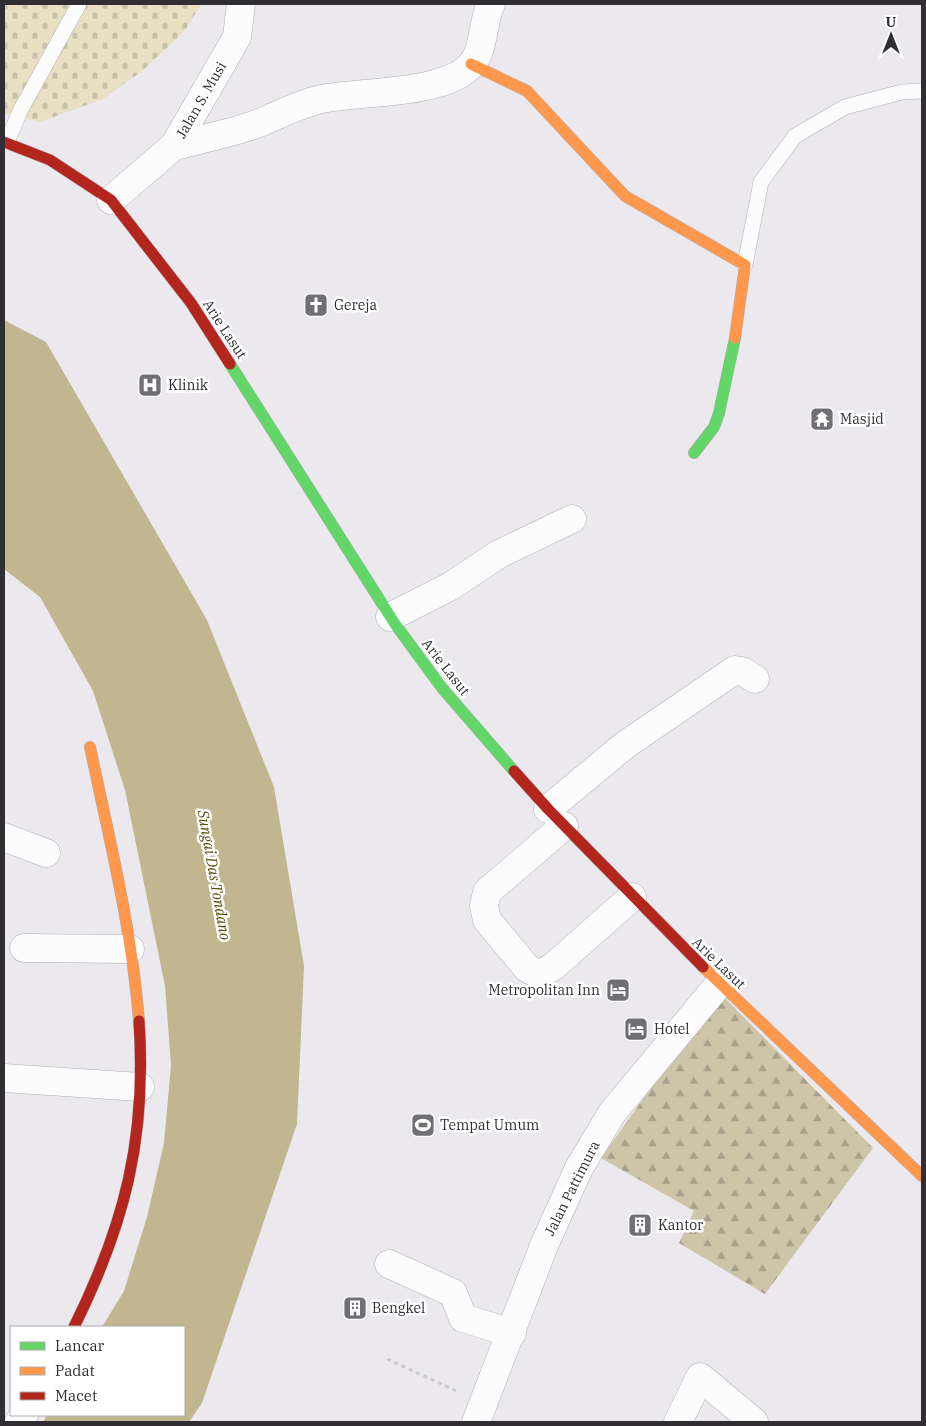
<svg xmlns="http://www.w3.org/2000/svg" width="926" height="1426" font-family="'IBM Plex Serif',serif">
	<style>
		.forest { fill: url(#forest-firs) }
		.cemetery { fill: url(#cemetery-stones) }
		.water { fill: #c1b690 }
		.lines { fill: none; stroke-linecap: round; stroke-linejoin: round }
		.lane-casing { stroke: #b0aeb2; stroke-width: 16 }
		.street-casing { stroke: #b0aeb2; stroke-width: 29 }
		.fast-casing { stroke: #b0aeb2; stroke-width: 12 }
		.slow-casing { stroke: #b0aeb2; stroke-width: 12 }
		.jam-casing { stroke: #b0aeb2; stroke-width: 12 }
		.path { stroke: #c9c8cb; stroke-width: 3; stroke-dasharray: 4 4; stroke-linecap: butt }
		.lane { stroke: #fcfcfc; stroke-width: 15 }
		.street { stroke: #fcfcfc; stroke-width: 28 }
		.fast { stroke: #63d668; stroke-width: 11 }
		.slow { stroke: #ff974d; stroke-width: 11 }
		.jam { stroke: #b3261e; stroke-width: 11 }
		.labels { text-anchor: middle; stroke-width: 5; stroke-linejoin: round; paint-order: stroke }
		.street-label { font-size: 14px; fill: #302e32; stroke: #fff }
		.poi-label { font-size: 14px; fill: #302e32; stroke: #fff; text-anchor: start }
		.water-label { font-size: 15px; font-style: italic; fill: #5c4c04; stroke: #fff }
	</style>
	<defs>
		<pattern id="forest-firs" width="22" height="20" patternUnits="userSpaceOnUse" patternTransform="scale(1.25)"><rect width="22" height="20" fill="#cec5a9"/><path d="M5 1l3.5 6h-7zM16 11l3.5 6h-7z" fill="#a8a08a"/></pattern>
		<pattern id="cemetery-stones" width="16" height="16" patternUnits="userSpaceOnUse" patternTransform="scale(1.25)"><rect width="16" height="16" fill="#e9e0c4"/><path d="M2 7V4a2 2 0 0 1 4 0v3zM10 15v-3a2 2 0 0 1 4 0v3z" fill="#c8c0a9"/></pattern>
	</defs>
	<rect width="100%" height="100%" fill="#ebe9ee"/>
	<polygon class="forest" points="719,992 873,1148 765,1294 679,1243 694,1211 601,1158"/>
	<polygon class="cemetery" points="4,4 201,4 184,32 142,71 103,99 40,122 4,113"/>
	<polygon class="water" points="4,320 46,342 207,620 274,787 304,966 297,1124 202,1403 189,1422 43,1422 47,1415 184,1415 184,1327 102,1327 124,1291 147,1217 164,1143 171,1065 165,986 125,790 93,691 40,597 4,569"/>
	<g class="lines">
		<g class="lane-casing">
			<g id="lane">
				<polyline points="7,142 20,111 79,4"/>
				<polyline points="745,265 761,182 795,136 845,107 902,92 922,91"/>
			</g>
		</g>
		<g class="street-casing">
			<g id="street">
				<path d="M 174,146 C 199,140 226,134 251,126 C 274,118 297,104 322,99 C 360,91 445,95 471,65 C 485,49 482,22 491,4"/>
				<polyline points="111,200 174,146 237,37 241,4"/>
				<polyline points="390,617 451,586 499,554 572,519"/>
				<polyline points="548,809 625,745 735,670 742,671 755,679"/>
				<path d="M 564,826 L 487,892 L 484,906 L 487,920 L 527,968 C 538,976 544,972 554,966 L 632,897"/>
				<polyline points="4,837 46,853"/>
				<polyline points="24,948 130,949"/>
				<polyline points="4,1078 140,1087"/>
				<polyline points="389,1264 453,1293 463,1318 512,1333"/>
				<polyline points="19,1422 24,1415"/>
				<polyline points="476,1422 545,1243 579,1168 612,1113 719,984"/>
				<polyline points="678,1422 700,1377 754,1422"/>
			</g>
		</g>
		<g class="fast-casing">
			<g id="fast">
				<polyline points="230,364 395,624 442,688 514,771"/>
				<polyline points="694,453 714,427 719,413 735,338"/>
			</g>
		</g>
		<g class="slow-casing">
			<g id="slow">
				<polyline points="471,64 527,91 625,196 745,265 735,338"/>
				<path d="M 90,747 C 109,838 132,929 139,1021"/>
				<polyline points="703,967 922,1176"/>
			</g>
		</g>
		<g class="jam-casing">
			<g id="jam">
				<polyline points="4,142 50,160 111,200 191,303 230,364"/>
				<polyline points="514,771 548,809 703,967"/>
				<path d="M 74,1327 C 125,1224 147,1137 139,1021"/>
			</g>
		</g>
		<polyline class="path" points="387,1359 459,1392"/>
		<use href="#lane" class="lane"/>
		<use href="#street" class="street"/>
		<use href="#fast" class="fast"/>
		<use href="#slow" class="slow"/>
		<use href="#jam" class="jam"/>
	</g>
	<defs>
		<g id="church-square" transform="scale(1.25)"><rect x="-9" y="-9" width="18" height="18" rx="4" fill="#716f74" stroke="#fff"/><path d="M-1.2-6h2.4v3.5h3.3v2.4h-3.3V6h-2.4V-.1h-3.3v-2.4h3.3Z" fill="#fff"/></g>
		<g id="hospital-square" transform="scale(1.25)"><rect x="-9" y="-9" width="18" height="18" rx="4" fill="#716f74" stroke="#fff"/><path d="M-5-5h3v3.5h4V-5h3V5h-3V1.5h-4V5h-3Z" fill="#fff"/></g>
		<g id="temple-square" transform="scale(1.25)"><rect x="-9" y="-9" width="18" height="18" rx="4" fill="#716f74" stroke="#fff"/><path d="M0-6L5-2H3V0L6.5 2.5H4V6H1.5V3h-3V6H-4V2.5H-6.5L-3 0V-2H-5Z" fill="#fff"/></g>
		<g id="hotel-square" transform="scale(1.25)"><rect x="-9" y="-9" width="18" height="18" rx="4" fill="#716f74" stroke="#fff"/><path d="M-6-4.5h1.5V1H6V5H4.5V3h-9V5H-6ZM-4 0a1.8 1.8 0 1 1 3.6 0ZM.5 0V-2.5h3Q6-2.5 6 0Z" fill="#fff"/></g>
		<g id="stadium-square" transform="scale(1.25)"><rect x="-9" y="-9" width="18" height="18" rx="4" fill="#716f74" stroke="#fff"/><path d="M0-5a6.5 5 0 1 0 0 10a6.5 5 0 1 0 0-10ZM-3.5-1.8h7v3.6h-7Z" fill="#fff"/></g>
		<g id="building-square" transform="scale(1.25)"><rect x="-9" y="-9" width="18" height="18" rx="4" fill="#716f74" stroke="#fff"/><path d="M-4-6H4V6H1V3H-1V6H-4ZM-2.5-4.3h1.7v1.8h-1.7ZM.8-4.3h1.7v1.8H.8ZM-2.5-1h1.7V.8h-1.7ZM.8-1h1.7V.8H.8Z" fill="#fff"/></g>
	</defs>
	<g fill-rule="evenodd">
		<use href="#church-square" x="316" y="305"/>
		<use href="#hospital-square" x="150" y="385"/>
		<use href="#temple-square" x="822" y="419"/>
		<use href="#hotel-square" x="618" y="990"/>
		<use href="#hotel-square" x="636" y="1029"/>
		<use href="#stadium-square" x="423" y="1125"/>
		<use href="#building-square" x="640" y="1225"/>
		<use href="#building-square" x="355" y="1308"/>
	</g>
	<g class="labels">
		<g class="street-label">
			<text transform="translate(201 100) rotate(-60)" y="5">Jalan S. Musi</text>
			<text transform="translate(225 329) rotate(57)" y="5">Arie Lasut</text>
			<text transform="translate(446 667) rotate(52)" y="5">Arie Lasut</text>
			<text transform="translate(719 963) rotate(44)" y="5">Arie Lasut</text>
			<text transform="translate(572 1188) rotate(-63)" y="5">Jalan Pattimura</text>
		</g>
		<g class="poi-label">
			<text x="334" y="310">Gereja</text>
			<text x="168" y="390">Klinik</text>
			<text x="840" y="424">Masjid</text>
			<text x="600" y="995" text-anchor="end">Metropolitan Inn</text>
			<text x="654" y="1034">Hotel</text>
			<text x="440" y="1130">Tempat Umum</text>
			<text x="658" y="1230">Kantor</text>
			<text x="372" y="1313">Bengkel</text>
		</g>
		<g class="water-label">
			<text transform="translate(214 875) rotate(80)" y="5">Sungai Das Tondano</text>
		</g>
	</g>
	<rect width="926" height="1426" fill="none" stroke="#302e32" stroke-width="10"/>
	<rect x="10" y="1326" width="175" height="90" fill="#ffffff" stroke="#acabad"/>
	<rect x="20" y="1342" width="25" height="8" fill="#63d668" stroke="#acabad"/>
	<text x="55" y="1351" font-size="15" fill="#302e32">Lancar</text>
	<rect x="20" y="1367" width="25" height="8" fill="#ff974d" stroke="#acabad"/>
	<text x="55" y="1376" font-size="15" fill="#302e32">Padat</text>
	<rect x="20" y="1392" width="25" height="8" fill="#b3261e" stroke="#acabad"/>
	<text x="55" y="1401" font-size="15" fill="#302e32">Macet</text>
	<g transform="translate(891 35)" stroke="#ffffff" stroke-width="4" paint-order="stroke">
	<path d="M0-4L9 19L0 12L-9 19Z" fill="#302e32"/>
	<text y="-8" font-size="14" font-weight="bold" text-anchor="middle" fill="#302e32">U</text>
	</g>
</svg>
